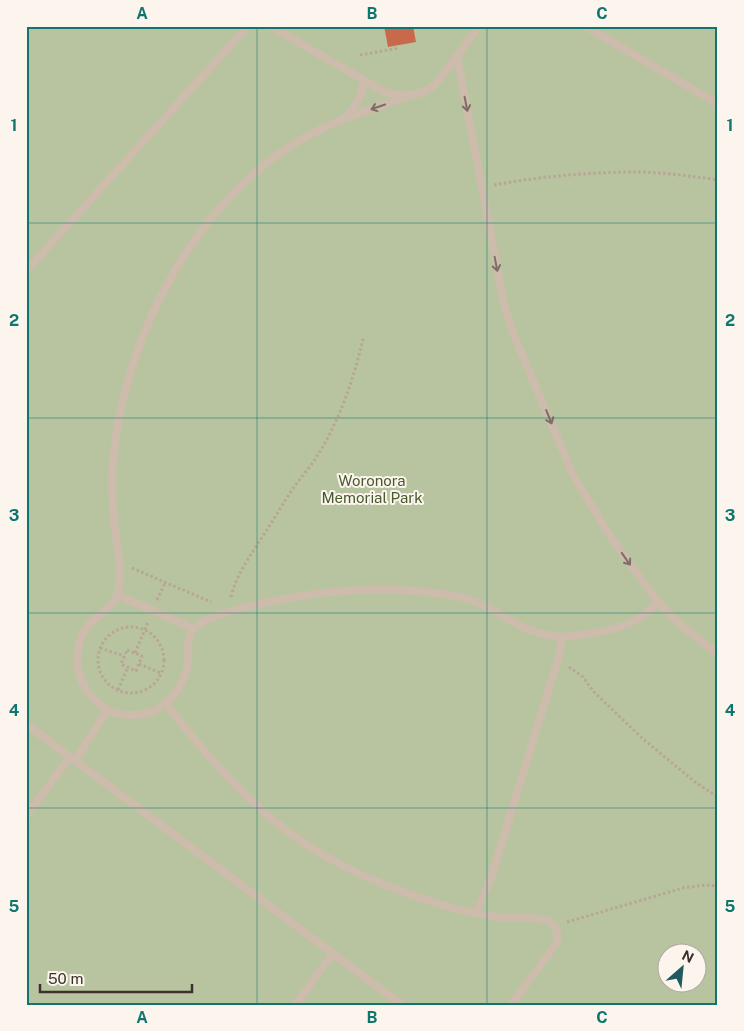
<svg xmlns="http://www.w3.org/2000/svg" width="744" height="1031" font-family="'Public Sans',sans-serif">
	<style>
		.green { fill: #b8c4a0; fill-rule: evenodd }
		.building { fill: #c8694b }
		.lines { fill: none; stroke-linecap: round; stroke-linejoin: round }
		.path { stroke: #b9a596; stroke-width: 3; stroke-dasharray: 2.5 2.5; stroke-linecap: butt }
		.lane { stroke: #cdbbac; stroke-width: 8 }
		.oneway { stroke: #7d6f65 }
		.grid { fill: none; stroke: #0f766e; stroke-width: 1; stroke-opacity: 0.55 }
		.labels { text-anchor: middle; stroke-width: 4; stroke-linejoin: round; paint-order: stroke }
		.park-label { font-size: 15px; fill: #4a5a2e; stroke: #fbf5ee }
		.neatline { fill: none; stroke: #0f766e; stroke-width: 2 }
		.grid-label { font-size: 16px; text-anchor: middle; font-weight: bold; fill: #0f766e }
	</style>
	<rect width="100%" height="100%" fill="#f4ebe1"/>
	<path class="green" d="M 26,26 L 718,26 L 718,1005 L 26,1005 ZM 666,954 L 696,954 L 696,984 L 666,984 Z"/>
	<polygon class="building" points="384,26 413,26 416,42 388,47"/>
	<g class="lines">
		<g class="path">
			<polyline points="360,55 399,48"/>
			<path d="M 494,185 C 542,176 592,172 641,172 C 666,173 692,176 718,180"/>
			<polyline points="132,568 211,602"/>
			<path d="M 231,597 C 236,576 248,559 259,542 C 271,524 282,505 294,487 C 302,476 312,465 319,453 C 340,419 354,378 363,339"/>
			<polyline points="157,600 165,583"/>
			<circle cx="131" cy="660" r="33"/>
			<polyline points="100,648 124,656"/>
			<polygon points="127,650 142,656 136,671 121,664"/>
			<polyline points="135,653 148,622"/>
			<polyline points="139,664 161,673"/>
			<polyline points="569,667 583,677 594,692 642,738 695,782 718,797"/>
			<polyline points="118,690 128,667"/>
			<polyline points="567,922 683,888 705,885 718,886"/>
		</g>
		<g class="lane">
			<path d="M 270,26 L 381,90 C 397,99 419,97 433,86 C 440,80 445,72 451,64 C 460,52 470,39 479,26"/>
			<polyline points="585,26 718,104"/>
			<polyline points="457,56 504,304 513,333 573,475 610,536 658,602 678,623 718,654"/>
			<path d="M 414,94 C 377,108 338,118 304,138 C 197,198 125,335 114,454 C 111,476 112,499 114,520 C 116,542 122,564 119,586 C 116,610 101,609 88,626 C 67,653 78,695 108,710 C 117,715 125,715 134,715 C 160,715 178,696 186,672 C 190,658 184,640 195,628 C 202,620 221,614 231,611 C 241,608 252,606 263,603 C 312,592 362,587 413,591 C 433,592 452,594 471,600 C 492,607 509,622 530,630 C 540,634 551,636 562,637 L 559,656 L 491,878 L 476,913"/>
			<path d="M 346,116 C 357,107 361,94 365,81"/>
			<polyline points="26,271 248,26"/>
			<polyline points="118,595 194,629"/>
			<path d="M 562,637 C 598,633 632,631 658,602"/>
			<path d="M 166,704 C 198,745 232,785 272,819 C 318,858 375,884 433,902 C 455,909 479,915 503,918 C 515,919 538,916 548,921 C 557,926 559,934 556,944 L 511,1005"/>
			<polyline points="26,724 402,1005"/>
			<polyline points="75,761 107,710"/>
			<polyline points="26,816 70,757"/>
			<polyline points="295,1005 333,953"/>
		</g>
	</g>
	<defs><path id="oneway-shaft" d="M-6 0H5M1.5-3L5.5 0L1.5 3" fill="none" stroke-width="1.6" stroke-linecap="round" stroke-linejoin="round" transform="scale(1.25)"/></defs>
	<g class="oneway">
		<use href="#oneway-shaft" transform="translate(466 104) rotate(79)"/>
		<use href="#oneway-shaft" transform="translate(378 107) rotate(161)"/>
		<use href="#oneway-shaft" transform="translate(496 264) rotate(79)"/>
		<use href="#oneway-shaft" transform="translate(549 417) rotate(68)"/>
		<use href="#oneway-shaft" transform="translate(626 559) rotate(55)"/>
	</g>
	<path class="grid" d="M 257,26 L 257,1005M 487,26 L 487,1005M 26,223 L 718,223M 26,418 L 718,418M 26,613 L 718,613M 26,808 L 718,808"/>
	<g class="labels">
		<g class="park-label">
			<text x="372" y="486">Woronora<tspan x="372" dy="17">Memorial Park</tspan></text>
		</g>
	</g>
	<rect width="744" height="1031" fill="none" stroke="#fbf5ee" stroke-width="55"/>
	<g transform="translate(682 968) rotate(27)"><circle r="24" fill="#fbf5ee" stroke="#aea6a0"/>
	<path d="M0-4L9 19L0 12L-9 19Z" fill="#1f5a5e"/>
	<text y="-8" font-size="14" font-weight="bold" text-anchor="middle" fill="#3b302b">N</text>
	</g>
	<path d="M40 984v8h152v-8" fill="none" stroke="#3b302b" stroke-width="2.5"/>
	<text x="48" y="984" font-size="15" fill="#3b302b" stroke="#fbf5ee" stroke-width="4" paint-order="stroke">50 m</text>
	<rect x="28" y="28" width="688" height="976" class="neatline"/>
	<g class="grid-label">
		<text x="142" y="19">A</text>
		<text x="372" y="19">B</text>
		<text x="602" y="19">C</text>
		<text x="14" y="131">1</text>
		<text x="730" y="131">1</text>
		<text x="14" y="326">2</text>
		<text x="730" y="326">2</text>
		<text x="14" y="521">3</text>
		<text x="730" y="521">3</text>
		<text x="14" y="716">4</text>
		<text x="730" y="716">4</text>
		<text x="14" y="912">5</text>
		<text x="730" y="912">5</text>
		<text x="142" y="1023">A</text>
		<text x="372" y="1023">B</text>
		<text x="602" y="1023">C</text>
	</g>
</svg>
